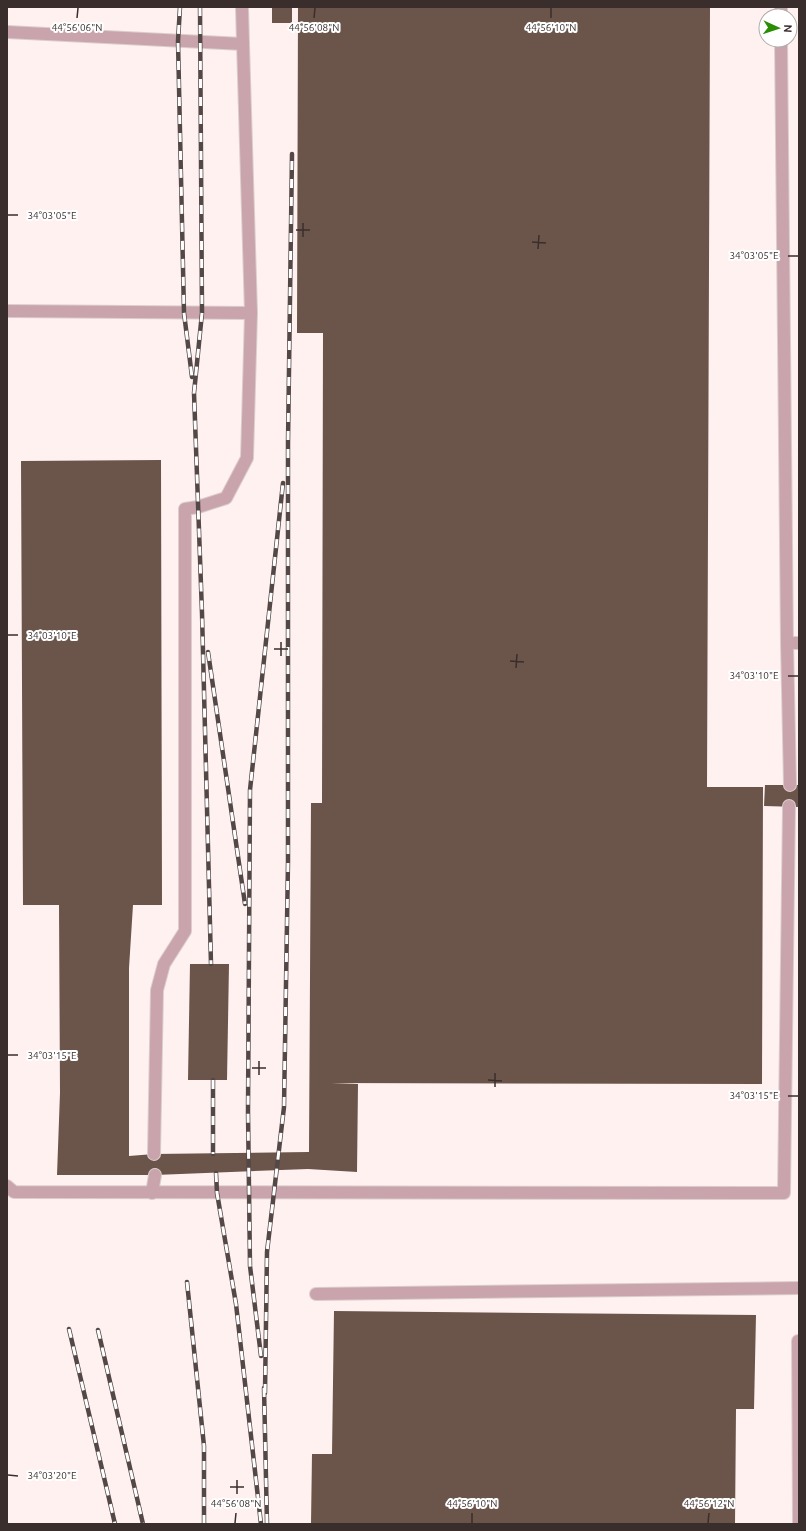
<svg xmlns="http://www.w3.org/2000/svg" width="806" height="1531" font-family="Ubuntu,sans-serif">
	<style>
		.building { fill: #6b5449 }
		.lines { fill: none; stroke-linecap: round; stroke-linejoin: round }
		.lane-casing { stroke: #dbcecd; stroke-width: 14 }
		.lane { stroke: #c9a4ad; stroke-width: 12 }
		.rail-casing { stroke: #544847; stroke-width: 4.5 }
		.rail { stroke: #fff; stroke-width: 3; stroke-dasharray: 9; stroke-linecap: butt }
		.ticks { fill: none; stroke: #3a2e2d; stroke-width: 1.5 }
		.ticks-label { font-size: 10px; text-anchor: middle; fill: #3a2e2d; stroke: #fff; stroke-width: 4; stroke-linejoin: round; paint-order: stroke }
	</style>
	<rect width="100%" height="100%" fill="#fef1f0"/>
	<g class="building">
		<rect x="272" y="7" width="20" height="16"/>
		<polygon points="298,7 710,7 707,787 763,787 762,1084 331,1083 358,1084 357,1172 308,1169 155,1175 57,1175 60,1093 59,905 23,905 21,461 161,460 162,905 133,905 129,968 129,1156 154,1154 309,1152 311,803 322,803 323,333 297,333"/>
		<polygon points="765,785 799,785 799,807 764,806"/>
		<polygon points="190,964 229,964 227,1080 188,1080"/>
		<polygon points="334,1311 756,1315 754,1409 736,1409 735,1524 311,1524 312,1454 332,1454"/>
	</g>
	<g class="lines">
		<g class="lane-casing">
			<g id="lane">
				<polyline points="781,7 781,16"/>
				<polyline points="7,32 243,44 242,7"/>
				<polyline points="781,40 787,643 799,643"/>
				<polyline points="7,311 251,313 243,44"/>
				<polyline points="787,643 790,785"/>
				<polyline points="154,1154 157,990 164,964 185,931 185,509 198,507 226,498 247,458 251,313"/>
				<polyline points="7,1186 14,1192 784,1193 789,806"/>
				<polyline points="152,1193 155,1175"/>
				<polyline points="316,1294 799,1288"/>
				<polyline points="798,1341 799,1524"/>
			</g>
		</g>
		<use href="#lane" class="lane"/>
		<g class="rail-casing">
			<g id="rail">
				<polyline points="180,7 178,41 184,313 192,377"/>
				<polyline points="200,7 202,313 194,393 202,613 211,964"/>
				<polyline points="208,652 245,904"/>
				<polyline points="213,1080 213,1154"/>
				<polyline points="216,1173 217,1193 236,1304 261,1524"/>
				<polyline points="187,1282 204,1446 204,1524"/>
				<polyline points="69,1329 115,1524"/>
				<polyline points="98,1330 143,1524"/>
				<polyline points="261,1356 250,1266 248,1112 250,790 283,483"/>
				<polyline points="264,1388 267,1524"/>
				<polyline points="265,1393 267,1252 284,1107 288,862 288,442 292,154"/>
			</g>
		</g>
		<use href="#rail" class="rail"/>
	</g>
	<path class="ticks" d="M 77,18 L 78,8M 314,18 L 315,8M 551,18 L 551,8M 8,215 L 18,215M 296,230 L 310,230M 303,237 L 303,223M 532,242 L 546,243M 538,249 L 539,235M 788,256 L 798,256M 8,635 L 18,635M 274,649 L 288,649M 281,656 L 281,642M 510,661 L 524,662M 516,668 L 517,654M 788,676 L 798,676M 8,1055 L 18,1055M 252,1068 L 266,1068M 259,1075 L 259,1061M 488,1080 L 502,1081M 495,1087 L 495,1073M 788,1096 L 798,1096M 8,1475 L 18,1476M 230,1487 L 244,1487M 237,1494 L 237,1480M 235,1523 L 236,1513M 472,1523 L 472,1513M 708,1523 L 709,1513"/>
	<g class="ticks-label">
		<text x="77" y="31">44°56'06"N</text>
		<text x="314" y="31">44°56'08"N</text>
		<text x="551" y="31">44°56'10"N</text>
		<text x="52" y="219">34°03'05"E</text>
		<text x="754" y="259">34°03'05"E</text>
		<text x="52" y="639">34°03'10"E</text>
		<text x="754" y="679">34°03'10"E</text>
		<text x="52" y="1059">34°03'15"E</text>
		<text x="754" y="1099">34°03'15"E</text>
		<text x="52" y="1479">34°03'20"E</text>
		<text x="236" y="1507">44°56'08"N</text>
		<text x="472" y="1507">44°56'10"N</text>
		<text x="709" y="1507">44°56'12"N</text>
	</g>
	<rect width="806" height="1531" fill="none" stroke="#3a2e2d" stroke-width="16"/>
	<g transform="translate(778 28) rotate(93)"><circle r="19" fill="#ffffff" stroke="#b0abab"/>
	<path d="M0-3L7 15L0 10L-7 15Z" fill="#2b8d03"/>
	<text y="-6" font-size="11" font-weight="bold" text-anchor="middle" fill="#3a2e2d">N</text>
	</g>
</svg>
